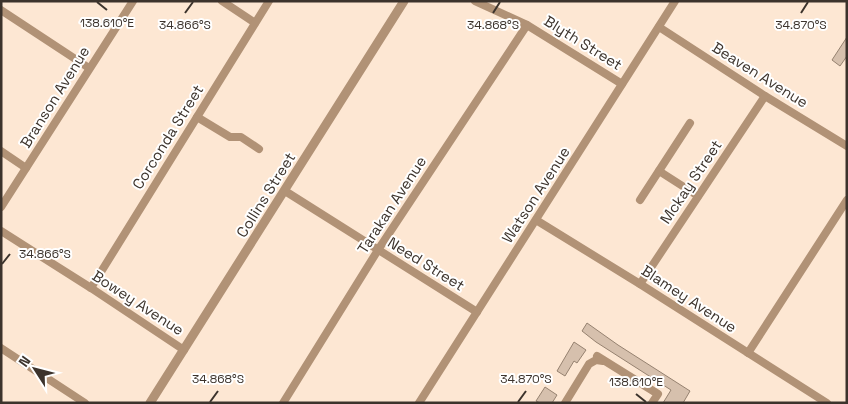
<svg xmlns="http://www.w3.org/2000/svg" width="848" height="404" font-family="'Space Grotesk',sans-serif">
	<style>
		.building { fill: #d6c0ad; stroke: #968270 }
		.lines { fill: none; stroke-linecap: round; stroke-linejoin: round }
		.minor { stroke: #b19276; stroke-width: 8 }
		.tertiary { stroke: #b19276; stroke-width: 9 }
		.ticks { fill: none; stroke: #3c332c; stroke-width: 2 }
		.labels { text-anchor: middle; stroke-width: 4; stroke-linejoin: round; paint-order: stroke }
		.street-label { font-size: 15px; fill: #3c332c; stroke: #fff }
		.ticks-label { font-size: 12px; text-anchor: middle; fill: #3c332c; stroke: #fff; stroke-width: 4; stroke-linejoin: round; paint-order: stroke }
	</style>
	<rect width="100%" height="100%" fill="#fde7d3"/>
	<g class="building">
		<polygon points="847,37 847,56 840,66 832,60"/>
		<polygon points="587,323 618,345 690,391 683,403 663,403 671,390 596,342 582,331"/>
		<polygon points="574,342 586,350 577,363 574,361 565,376 557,371"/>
		<polygon points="545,387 557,395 552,403 540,403 536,401"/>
	</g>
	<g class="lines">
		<g class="minor">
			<polyline points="222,1 255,23"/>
			<polyline points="475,1 527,25 622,84"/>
			<polyline points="1,10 89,68"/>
			<polyline points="659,27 765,96 847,146"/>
			<polyline points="197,117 230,137 241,137 259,149"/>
			<polyline points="1,151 26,168"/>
			<polyline points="659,171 698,196"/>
			<polyline points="285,191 477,312"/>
			<polyline points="640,200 690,123"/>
			<polyline points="1,207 133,1"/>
			<polyline points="536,220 640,284 827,403"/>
			<polyline points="1,231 91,288 184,350"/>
			<polyline points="640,284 765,96"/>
			<polyline points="91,288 269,1"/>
			<polyline points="1,348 85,403"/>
			<polyline points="748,353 847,200"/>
			<polyline points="597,356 658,394 652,403"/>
			<polyline points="283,403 378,250 527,25"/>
			<polyline points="419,403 675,1"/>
			<polyline points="565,403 589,364 596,360 603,361"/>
		</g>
		<polyline class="tertiary" points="150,403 404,1"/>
	</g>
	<path class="ticks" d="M 97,2 L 107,10M 185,13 L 193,2M 493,13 L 500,2M 801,13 L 808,2M 2,264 L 10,254M 636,394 L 646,402M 210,402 L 218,391M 518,402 L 526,391"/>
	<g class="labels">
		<g class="street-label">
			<text transform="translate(583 43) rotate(32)" y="5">Blyth Street</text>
			<text transform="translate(760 75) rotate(32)" y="5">Beaven Avenue</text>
			<text transform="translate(55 97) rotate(-58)" y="5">Branson Avenue</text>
			<text transform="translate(168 137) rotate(-58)" y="5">Corconda Street</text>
			<text transform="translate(691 182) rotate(-56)" y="5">Mckay Street</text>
			<text transform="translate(266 195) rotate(-58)" y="5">Collins Street</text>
			<text transform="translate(536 195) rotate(-57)" y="5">Watson Avenue</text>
			<text transform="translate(392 205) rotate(-57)" y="5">Tarakan Avenue</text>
			<text transform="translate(426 264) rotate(32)" y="5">Need Street</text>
			<text transform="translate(689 299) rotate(33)" y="5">Blamey Avenue</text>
			<text transform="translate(138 303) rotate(33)" y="5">Bowey Avenue</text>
		</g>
	</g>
	<g class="ticks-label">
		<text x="107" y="27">138.610°E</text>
		<text x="185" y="29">34.866°S</text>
		<text x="801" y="29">34.870°S</text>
		<text x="493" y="29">34.868°S</text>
		<text x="45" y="258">34.866°S</text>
		<text x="218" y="383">34.868°S</text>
		<text x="526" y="383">34.870°S</text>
		<text x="636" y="386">138.610°E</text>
	</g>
	<rect width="848" height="404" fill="none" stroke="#3c332c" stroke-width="5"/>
	<g transform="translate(35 369) rotate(306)" stroke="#ffffff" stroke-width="4" paint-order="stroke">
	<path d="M0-4L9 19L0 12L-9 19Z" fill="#3c332c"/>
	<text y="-8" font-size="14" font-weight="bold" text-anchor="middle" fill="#3c332c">N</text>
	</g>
</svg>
